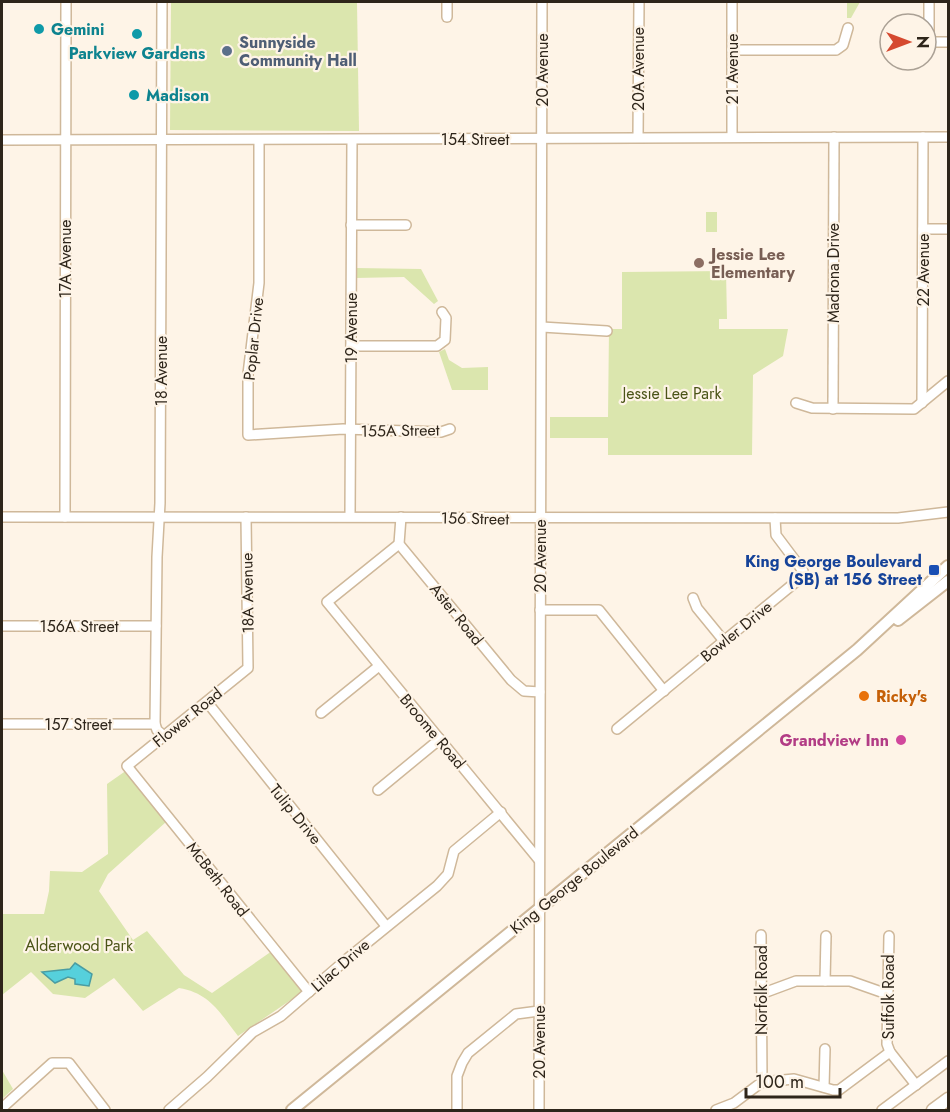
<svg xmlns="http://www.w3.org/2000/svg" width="950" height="1112" font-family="Jost,sans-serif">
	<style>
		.green { fill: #dbe6ae }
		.water { fill: #56d0dc; stroke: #4a9da2; stroke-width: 1.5 }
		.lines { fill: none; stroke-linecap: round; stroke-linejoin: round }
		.minor-casing { stroke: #cfb89a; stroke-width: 12 }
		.major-casing { stroke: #cfb89a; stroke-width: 14 }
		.highway-casing { stroke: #cfb89a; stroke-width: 15 }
		.minor { stroke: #fff; stroke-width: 9 }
		.major { stroke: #fff; stroke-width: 10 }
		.highway { stroke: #fff; stroke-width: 12 }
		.culture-dot { fill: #0f9aa8; stroke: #fef4e7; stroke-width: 2 }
		.service-dot { fill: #5c6f8a; stroke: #fef4e7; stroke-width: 2 }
		.education-dot { fill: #8d6e63; stroke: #fef4e7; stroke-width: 2 }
		.transit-dot { fill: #1a4fb4; stroke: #fef4e7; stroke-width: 2 }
		.food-dot { fill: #e8710a; stroke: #fef4e7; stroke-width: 2 }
		.hotel-dot { fill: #d1479c; stroke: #fef4e7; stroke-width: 2 }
		.labels { text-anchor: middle; stroke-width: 4.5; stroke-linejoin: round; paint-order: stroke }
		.culture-label { font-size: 16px; font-weight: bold; fill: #0d838f; stroke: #fef4e7; text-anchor: start }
		.service-label { font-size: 16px; font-weight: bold; fill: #4e5e75; stroke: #fef4e7; text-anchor: start }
		.street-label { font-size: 16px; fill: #2e251a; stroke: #fef4e7 }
		.education-label { font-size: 16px; font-weight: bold; fill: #785e54; stroke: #fef4e7; text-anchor: start }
		.park-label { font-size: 16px; fill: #4b5417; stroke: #fef4e7 }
		.transit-label { font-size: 16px; font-weight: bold; fill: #164399; stroke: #fef4e7; text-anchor: end }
		.food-label { font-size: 16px; font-weight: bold; fill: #c56008; stroke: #fef4e7; text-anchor: start }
		.hotel-label { font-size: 16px; font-weight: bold; fill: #b23c85; stroke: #fef4e7; text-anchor: end }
	</style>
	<rect width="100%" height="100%" fill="#fef4e7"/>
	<g class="green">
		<polygon points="171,2 357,2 359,131 170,130"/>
		<polygon points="847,2 860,2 851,18 847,18"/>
		<rect x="706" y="212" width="11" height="20"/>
		<polygon points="356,268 421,269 438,301 434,304 404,277 355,278"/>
		<polygon points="726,271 727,319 719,319 719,329 788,329 783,356 753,375 752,455 608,455 608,438 550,438 550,417 608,417 609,329 622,329 622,272"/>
		<polygon points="445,349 449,360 462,368 488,367 488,390 452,390 439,352"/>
		<path d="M 127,770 L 166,822 L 108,874 L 99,891 L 133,940 L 147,931 L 184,975 L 212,993 L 272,951 L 304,991 L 238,1036 C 220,1013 210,993 179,988 L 143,1011 L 114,978 L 85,998 L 53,994 L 31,972 L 2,995 L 2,914 L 44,914 L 49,891 L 50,871 L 82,872 L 108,854 L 107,784 Z"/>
		<polygon points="2,1070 13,1089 2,1099"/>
	</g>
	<polygon class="water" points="75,963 92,974 89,986 75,984 75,979 68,977 55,983 42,972 70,969"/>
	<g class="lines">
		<g class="minor-casing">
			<g id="minor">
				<polyline points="162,2 160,503 157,557 155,724 157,730 164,736"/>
				<polyline points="929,2 929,42 948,42"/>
				<polyline points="447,17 447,2"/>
				<polyline points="732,50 836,50 843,45 848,28"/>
				<polyline points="638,137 639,2"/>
				<polyline points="732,137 732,2"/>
				<polyline points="2,140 948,137"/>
				<polyline points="259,140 259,283 248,374 248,435 343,429 441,432 450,429"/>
				<polyline points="351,225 406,225"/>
				<polyline points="923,229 948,229"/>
				<polyline points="542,327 607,331"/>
				<polyline points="351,346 437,346 445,340 446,318 442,312"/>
				<polyline points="796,403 812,408 914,409 948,381"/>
				<polyline points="922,403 923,137"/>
				<polyline points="833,409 834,137"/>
				<polyline points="350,516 352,140"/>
				<polyline points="2,517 898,518 948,512"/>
				<polyline points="65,517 66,2"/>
				<polyline points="246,517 248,668 127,766 309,992"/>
				<polyline points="401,517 399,544 511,680 524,691 540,692"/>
				<polyline points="399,544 327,602 539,860"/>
				<polyline points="693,598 697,608 724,641"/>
				<polyline points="540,610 599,610 664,691"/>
				<polyline points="2,626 156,626"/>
				<polyline points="207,702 386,926"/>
				<polyline points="321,713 379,666"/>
				<polyline points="2,724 155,724"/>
				<polyline points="617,729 803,576 803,571 776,535 775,518"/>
				<polyline points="378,790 440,739"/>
				<polyline points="761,935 762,1082"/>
				<polyline points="889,936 887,1044 890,1052 916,1085"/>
				<polyline points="825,981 826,936"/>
				<polyline points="761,994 796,981 850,981 887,994"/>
				<polyline points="824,1087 825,1049"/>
				<polyline points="2,1108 52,1063 69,1063 105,1110"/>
				<polyline points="169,1110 207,1077 253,1032 281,1016 347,959 437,886 448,874 454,851 501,812"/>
				<polyline points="457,1110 457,1076 462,1063 468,1053 516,1014 539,1011"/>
				<polyline points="539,1110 542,2"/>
				<polyline points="716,1110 734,1103 762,1082 794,1079 833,1090 839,1090 890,1052"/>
				<polyline points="882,1110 948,1061"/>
			</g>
		</g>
		<g class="major-casing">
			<g id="major">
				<polyline points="898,620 948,581"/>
				<polyline points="292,1110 857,650 948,566"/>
			</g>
		</g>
		<g class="highway-casing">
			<polyline id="highway" points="933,1110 948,1099"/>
		</g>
		<use href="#minor" class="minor"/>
		<use href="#major" class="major"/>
		<use href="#highway" class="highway"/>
	</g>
	<g class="culture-dot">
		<circle cx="39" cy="29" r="6"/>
		<circle cx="137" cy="34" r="6"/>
		<circle cx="134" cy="95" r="6"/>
	</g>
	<circle class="service-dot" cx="227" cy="51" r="6"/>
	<circle class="education-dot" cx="699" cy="263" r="6"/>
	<rect class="transit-dot" x="928" y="564" width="12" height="12" rx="3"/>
	<circle class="food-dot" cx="864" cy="696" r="6"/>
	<circle class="hotel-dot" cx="901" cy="740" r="6"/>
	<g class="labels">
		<g class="culture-label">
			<text x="51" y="35">Gemini</text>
			<text x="137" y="59" text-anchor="middle">Parkview Gardens</text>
			<text x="146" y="101">Madison</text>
		</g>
		<g class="service-label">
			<text x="239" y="48">Sunnyside<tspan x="239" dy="18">Community Hall</tspan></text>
		</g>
		<g class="street-label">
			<text transform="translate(638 69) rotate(-90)" y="6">20A Avenue</text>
			<text transform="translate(732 69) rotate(-90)" y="6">21 Avenue</text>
			<text transform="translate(542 70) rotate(-90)" y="6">20 Avenue</text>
			<text x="475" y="145">154 Street</text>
			<text transform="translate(65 259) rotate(-90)" y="6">17A Avenue</text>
			<text transform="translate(923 270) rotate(-90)" y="6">22 Avenue</text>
			<text transform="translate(833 273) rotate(-90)" y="6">Madrona Drive</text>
			<text transform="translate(351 328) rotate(-90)" y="6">19 Avenue</text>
			<text transform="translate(253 339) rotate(-84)" y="6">Poplar Drive</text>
			<text transform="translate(161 371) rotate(-90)" y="6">18 Avenue</text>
			<text transform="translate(400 430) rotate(-1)" y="6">155A Street</text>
			<text transform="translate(475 518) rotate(1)" y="6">156 Street</text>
			<text transform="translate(540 556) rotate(-90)" y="6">20 Avenue</text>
			<text transform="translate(247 593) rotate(-91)" y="6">18A Avenue</text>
			<text transform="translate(457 614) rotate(51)" y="6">Aster Road</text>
			<text x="79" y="632">156A Street</text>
			<text transform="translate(736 631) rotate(-39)" y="6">Bowler Drive</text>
			<text transform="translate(187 717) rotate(-39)" y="6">Flower Road</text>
			<text x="78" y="730">157 Street</text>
			<text transform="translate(433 731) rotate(50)" y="6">Broome Road</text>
			<text transform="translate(296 814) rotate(51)" y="6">Tulip Drive</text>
			<text transform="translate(218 879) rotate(52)" y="6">McBeth Road</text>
			<text transform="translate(574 880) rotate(-39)" y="6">King George Boulevard</text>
			<text transform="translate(340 965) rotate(-41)" y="6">Lilac Drive</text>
			<text transform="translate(761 990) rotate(-90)" y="6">Norfolk Road</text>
			<text transform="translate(888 997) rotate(-90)" y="6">Suffolk Road</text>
			<text transform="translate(539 1042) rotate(-90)" y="6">20 Avenue</text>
		</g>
		<g class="education-label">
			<text x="711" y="260">Jessie Lee<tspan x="711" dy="18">Elementary</tspan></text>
		</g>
		<g class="park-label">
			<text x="672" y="399">Jessie Lee Park</text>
			<text x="79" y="951">Alderwood Park</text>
		</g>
		<g class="transit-label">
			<text x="922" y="567">King George Boulevard<tspan x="922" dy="18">(SB) at 156 Street</tspan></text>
		</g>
		<g class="food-label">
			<text x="876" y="702">Ricky's</text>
		</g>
		<g class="hotel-label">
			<text x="889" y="746">Grandview Inn</text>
		</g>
	</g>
	<rect width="950" height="1112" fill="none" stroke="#2e251a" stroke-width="6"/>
	<g transform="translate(908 42) rotate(90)"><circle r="28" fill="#fef4e7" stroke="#aba195" stroke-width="1.5"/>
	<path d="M0-4.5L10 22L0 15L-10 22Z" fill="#d5492f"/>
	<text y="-9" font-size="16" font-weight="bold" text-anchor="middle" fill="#2e251a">N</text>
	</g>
	<path d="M746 1088v9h94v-9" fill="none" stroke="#2e251a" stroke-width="3"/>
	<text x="755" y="1088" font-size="18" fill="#2e251a" stroke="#fef4e7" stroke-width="4.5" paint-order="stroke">100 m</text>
</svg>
